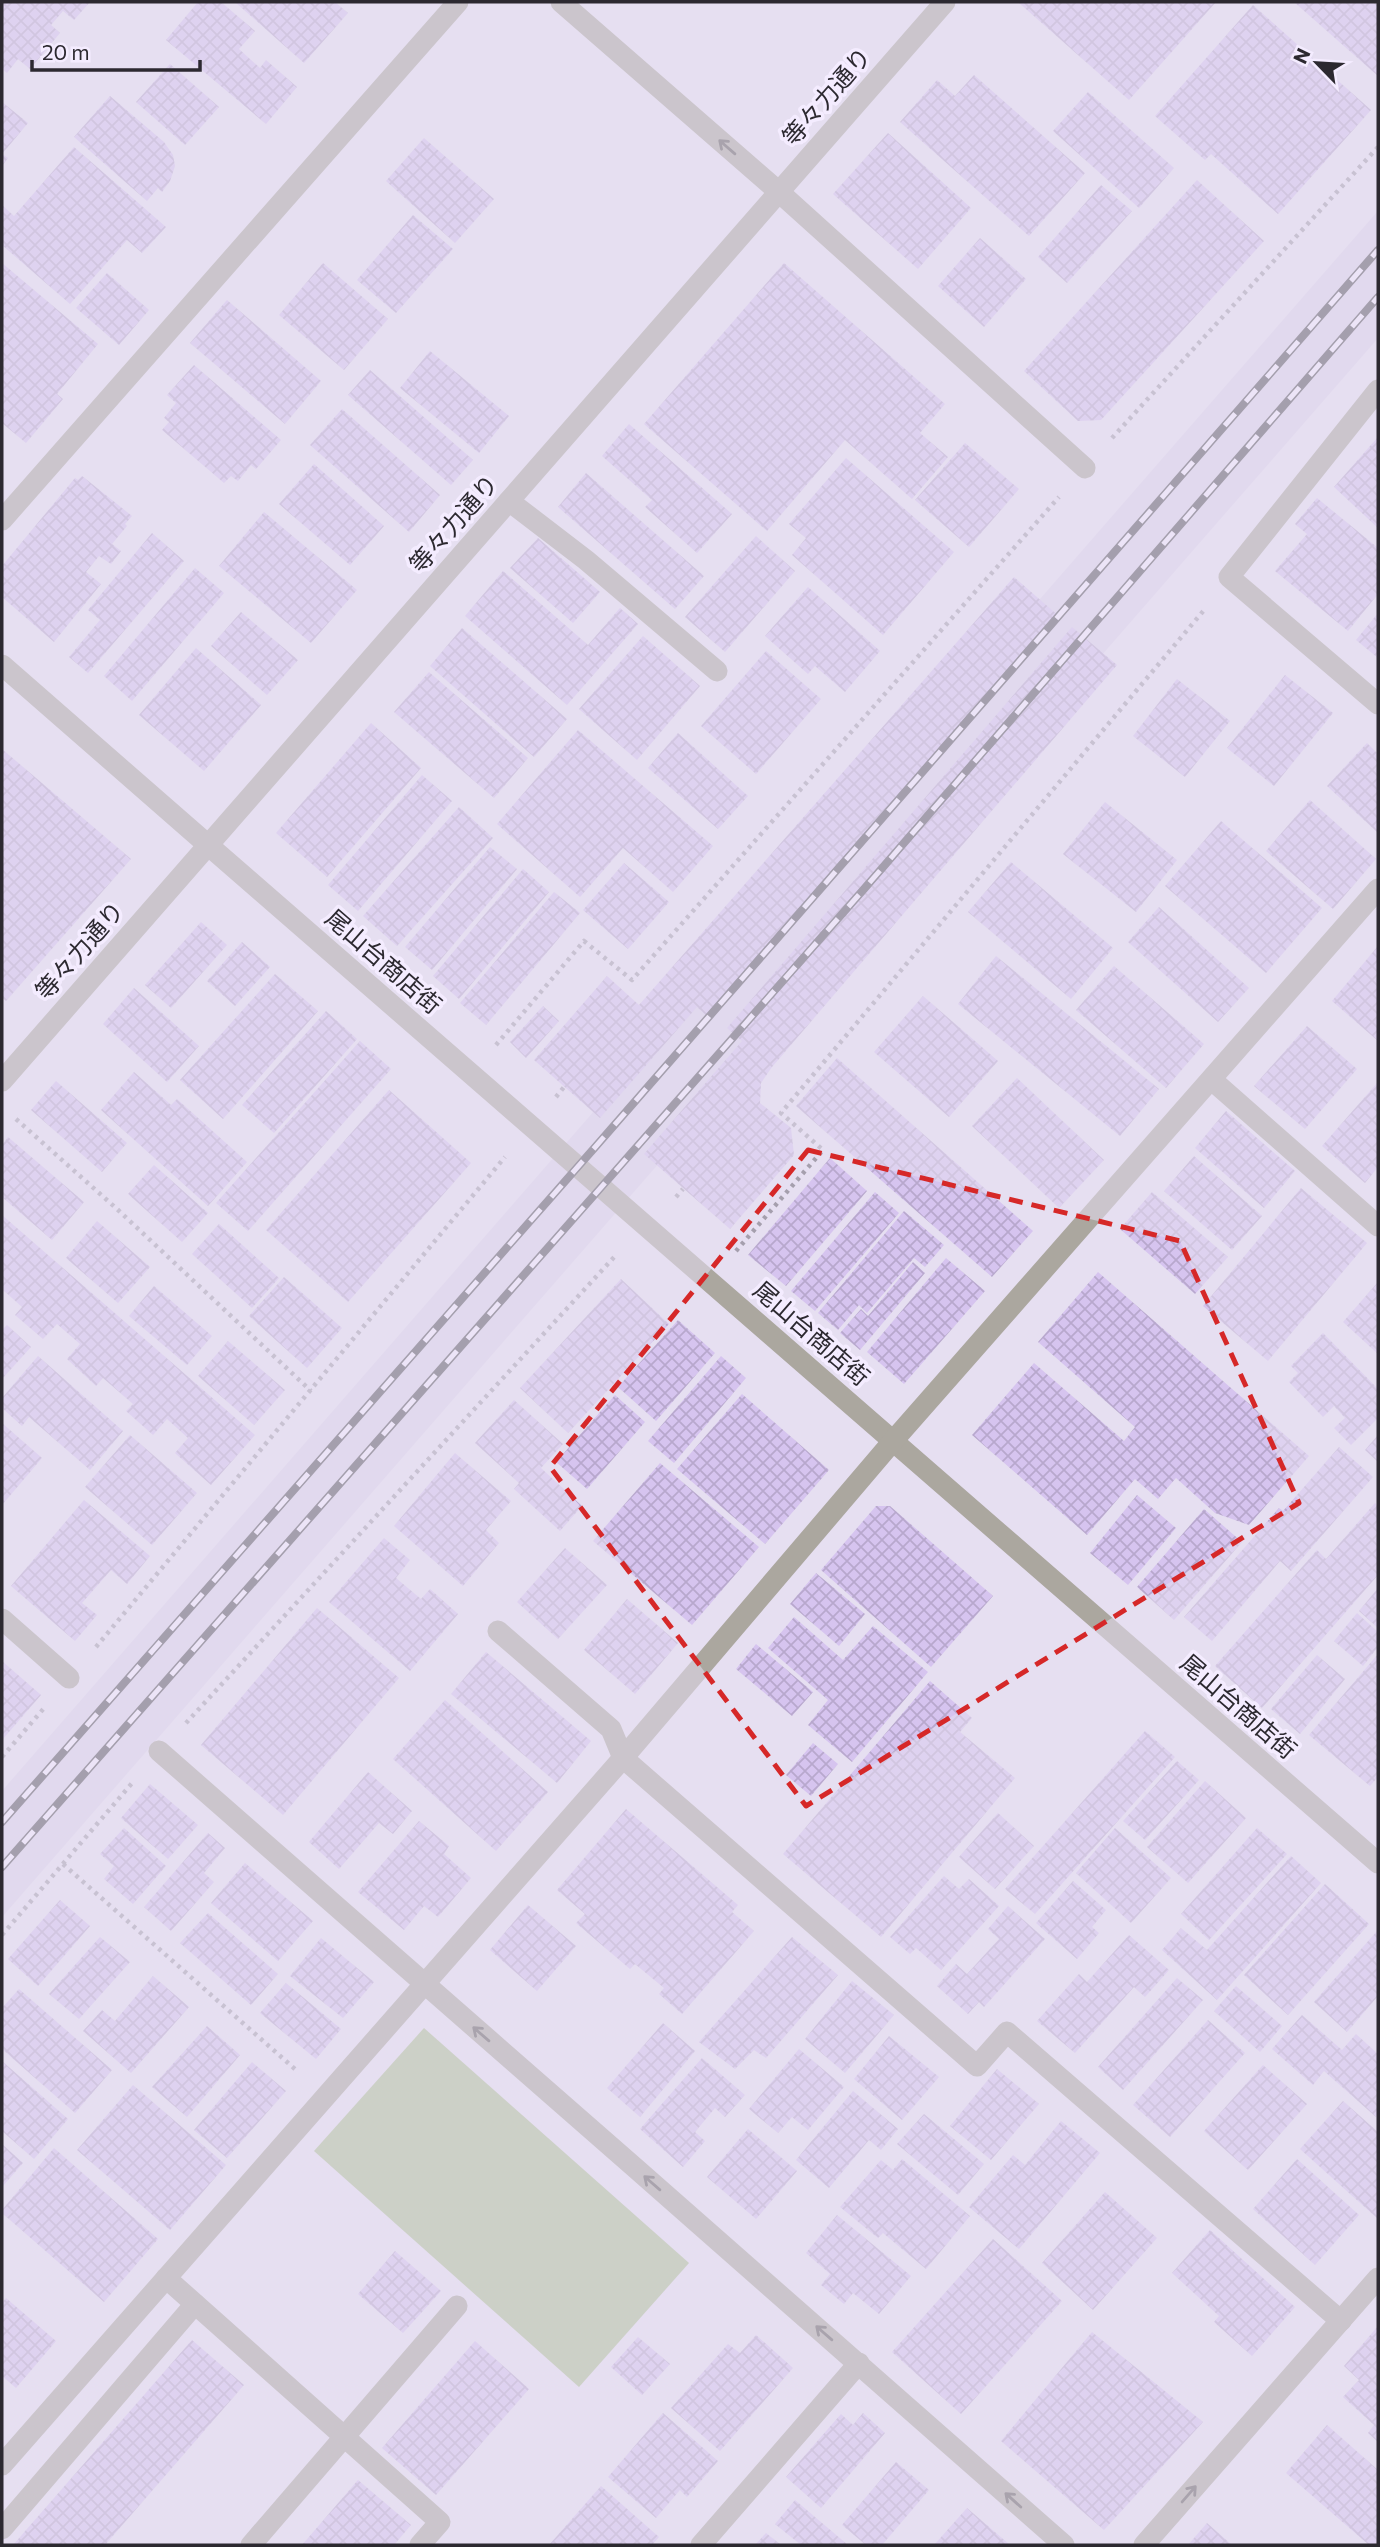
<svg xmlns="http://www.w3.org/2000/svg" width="1380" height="2547" font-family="Commissioner,'Noto Sans JP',sans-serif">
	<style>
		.built { fill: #dbd2ea }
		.green { fill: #adbf94 }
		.building { fill: url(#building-cross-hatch) }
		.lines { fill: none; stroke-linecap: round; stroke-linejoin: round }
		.path { stroke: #a59fad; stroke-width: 4.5; stroke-dasharray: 3.5 5; stroke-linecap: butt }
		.service { stroke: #aba79f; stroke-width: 21 }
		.minor { stroke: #aba79f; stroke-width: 21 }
		.tertiary { stroke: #aba79f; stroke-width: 21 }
		.rail-casing { stroke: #55525b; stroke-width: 8 }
		.rail { stroke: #f4ecff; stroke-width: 5; stroke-dasharray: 16; stroke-linecap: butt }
		.oneway { stroke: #5f5b5c }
		.marked { fill: none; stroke: #d62828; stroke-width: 5; stroke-dasharray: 14 9; stroke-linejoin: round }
		.labels { text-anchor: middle; stroke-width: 7; stroke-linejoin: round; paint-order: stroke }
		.street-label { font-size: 24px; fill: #2c2930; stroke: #f4ecff }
	</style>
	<defs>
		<pattern id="building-cross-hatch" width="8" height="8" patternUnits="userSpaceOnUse" patternTransform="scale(1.75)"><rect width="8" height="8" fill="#d6c4ef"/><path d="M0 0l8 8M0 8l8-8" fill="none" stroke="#b8a8cd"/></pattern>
	</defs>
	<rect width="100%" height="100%" fill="#e6dff1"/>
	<polygon class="built" points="1378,211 1378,338 2,1917 2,1791"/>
	<polygon class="green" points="424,2028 689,2263 579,2387 314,2151"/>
	<g class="building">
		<polygon points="2,2 90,2 74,20 63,11 51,25 60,33 30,69 18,59 7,73 2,69"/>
		<polygon points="198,2 221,2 255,31 239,49 260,68 266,60 297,87 266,124 166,40"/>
		<polygon points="235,2 335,2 348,13 304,63"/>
		<polygon points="1018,2 1216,2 1129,100"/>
		<polygon points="1294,2 1378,2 1378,76"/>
		<polygon points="1253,5 1371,110 1278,214 1211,154 1205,160 1155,116"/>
		<polygon points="170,64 219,107 185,145 136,102"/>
		<polygon points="974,75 1085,173 1029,236 900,122 937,80 955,96"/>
		<polygon points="1088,92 1174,168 1139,208 1053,131"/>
		<polygon points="110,96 164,142 173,155 175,166 170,181 162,192 158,188 147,201 74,137"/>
		<polygon points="2,102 28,123 2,154 8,158 2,166"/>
		<polygon points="888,133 971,208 918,269 833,194"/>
		<polygon points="424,138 494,199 455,243 386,181"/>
		<polygon points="74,147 166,227 142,253 127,240 70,304 2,245 2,205 14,216"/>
		<polygon points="1197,180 1264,241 1101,420 1078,421 1024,371"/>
		<polygon points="1101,185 1132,211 1067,283 1038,257"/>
		<polygon points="413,215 453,249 396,313 357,280"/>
		<polygon points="980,238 1026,279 984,327 938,286"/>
		<polygon points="2,263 98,344 57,394 63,399 26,443 2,423"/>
		<polygon points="323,263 388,319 344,370 279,315"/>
		<polygon points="784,263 945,404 920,433 948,457 912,499 845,440 767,531 644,424"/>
		<polygon points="107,273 149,310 119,345 76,308"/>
		<polygon points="227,300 321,381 285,424 190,343"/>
		<polygon points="430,351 509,416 479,453 400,388"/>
		<polygon points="194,365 281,440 256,469 251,465 238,481 231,476 224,483 162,430 169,422 164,418 176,403 167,395"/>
		<polygon points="370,370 473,460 451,485 348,395"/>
		<polygon points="342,409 440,495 409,532 310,445"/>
		<polygon points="629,424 732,514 697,553 645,507 652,500 602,456"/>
		<polygon points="1378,437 1378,528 1334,487"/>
		<polygon points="965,443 1019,489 969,547 915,500"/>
		<polygon points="846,458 954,552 883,635 792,555 806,538 789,524"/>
		<polygon points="314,464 384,526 350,565 279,504"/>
		<polygon points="586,473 704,576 675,609 558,507"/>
		<polygon points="82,476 132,516 125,524 127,526 112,544 121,551 111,564 99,556 86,572 101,584 54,642 2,597 2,566 75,478 78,480"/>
		<polygon points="1317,498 1378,548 1378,594 1348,631 1275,571 1307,534 1295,524"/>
		<polygon points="264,512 357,590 311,643 219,566"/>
		<polygon points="152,533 184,561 88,673 69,657 100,620 88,610"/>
		<polygon points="756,536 795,571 725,652 685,617"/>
		<polygon points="538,538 600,592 573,623 510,568"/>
		<polygon points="195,568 224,593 132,701 104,676"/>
		<polygon points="503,571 588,645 620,608 638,624 567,705 465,616"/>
		<polygon points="1014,577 1061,618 710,1019 697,1007 600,1118 534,1060 607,976 639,1005"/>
		<polygon points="808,587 880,651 845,692 815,666 808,674 765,636"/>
		<polygon points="241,612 298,660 267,695 211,646"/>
		<polygon points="1378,613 1378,658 1356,640"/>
		<polygon points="1072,627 1117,665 772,1067 761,1083 760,1103 791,1128 794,1155 730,1229 644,1154 742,1041 727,1028"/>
		<polygon points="462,628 567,719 534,757 430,666"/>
		<polygon points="643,636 700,686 637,760 579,709"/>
		<polygon points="196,648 261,705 204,771 139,715"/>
		<polygon points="766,651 821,699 756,774 701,726"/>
		<polygon points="429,672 528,758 494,798 394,712"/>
		<polygon points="1285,675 1333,713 1274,786 1227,748"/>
		<polygon points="1177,679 1230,721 1185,777 1133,736"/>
		<polygon points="371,723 421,768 327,877 276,833"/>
		<polygon points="578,730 713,846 673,892 623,848 580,897 497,824"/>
		<polygon points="678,733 748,796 718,829 648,768"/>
		<polygon points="1367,743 1378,754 1378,833 1327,786"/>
		<polygon points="2,749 131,859 6,1001 2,998"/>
		<polygon points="422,775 452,801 358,911 328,885"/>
		<polygon points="1310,800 1376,859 1333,909 1266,851"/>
		<polygon points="1105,802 1177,860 1136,912 1063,854"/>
		<polygon points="459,807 493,838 397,946 363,916"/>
		<polygon points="1221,821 1322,908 1266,973 1165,886"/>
		<polygon points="490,847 517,869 432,970 405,947"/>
		<polygon points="1011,862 1113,948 1071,999 968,912"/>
		<polygon points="624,863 669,902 628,949 583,910"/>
		<polygon points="523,869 549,892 459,999 433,976"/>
		<polygon points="554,892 580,913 486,1025 460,1003"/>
		<polygon points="1159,907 1249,988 1218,1022 1128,942"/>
		<polygon points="201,922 227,945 171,1008 145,985"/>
		<polygon points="242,942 270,967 235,1006 207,981"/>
		<polygon points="1378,946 1378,1041 1332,1001"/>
		<polygon points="996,956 1159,1089 1120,1136 958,1004"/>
		<polygon points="1114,966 1204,1044 1166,1088 1076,1010"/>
		<polygon points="275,974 318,1011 223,1119 180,1080"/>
		<polygon points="134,988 199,1046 167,1082 103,1024"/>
		<polygon points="923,996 998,1061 949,1117 874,1052"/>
		<polygon points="543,1006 559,1021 526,1058 510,1042"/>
		<polygon points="326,1011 357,1039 274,1133 242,1105"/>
		<polygon points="1307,1026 1357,1069 1305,1129 1254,1086"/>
		<polygon points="360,1041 391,1069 248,1231 216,1203"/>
		<polygon points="837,1058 1033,1231 992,1277 796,1106"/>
		<polygon points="134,1072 171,1105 177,1099 247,1162 208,1206 101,1110"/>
		<polygon points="1017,1078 1104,1160 1059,1208 972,1126"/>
		<polygon points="56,1081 127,1143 102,1172 31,1110"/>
		<polygon points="1378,1082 1378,1167 1365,1183 1322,1146"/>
		<polygon points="389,1090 471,1163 348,1302 266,1230"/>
		<polygon points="1226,1111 1295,1171 1264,1208 1195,1148"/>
		<polygon points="8,1137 84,1202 52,1240 2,1197 2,1145"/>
		<polygon points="1194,1156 1262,1216 1232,1250 1164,1191"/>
		<polygon points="830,1158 867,1191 786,1286 748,1255"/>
		<polygon points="154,1165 208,1213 182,1242 128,1194"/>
		<polygon points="1301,1188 1367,1243 1268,1361 1203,1306"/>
		<polygon points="875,1192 899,1213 815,1311 791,1291"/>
		<polygon points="1152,1192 1228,1257 1195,1294 1120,1229"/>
		<polygon points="904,1211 944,1245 925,1267 914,1258 867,1313 859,1305 838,1330 818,1313"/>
		<polygon points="2,1215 255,1435 211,1485 175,1453 188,1438 167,1419 153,1435 126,1411 133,1404 103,1378 96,1386 67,1359 80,1344 57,1324 43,1339 15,1315 22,1307 2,1289"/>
		<polygon points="97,1221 150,1267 118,1303 66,1258"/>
		<polygon points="219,1224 279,1278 252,1308 192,1254"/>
		<polygon points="946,1258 985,1291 904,1384 867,1352"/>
		<polygon points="913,1262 925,1273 860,1350 840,1333 861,1309 868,1316"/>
		<polygon points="1098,1272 1309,1456 1249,1525 1215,1513 1176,1478 1158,1499 1135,1479 1087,1535 972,1435 1034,1363 1124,1441 1135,1427 1038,1342"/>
		<polygon points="284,1277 342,1328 307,1368 249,1316"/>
		<polygon points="621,1279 669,1324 568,1433 520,1388"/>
		<polygon points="1378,1282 1378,1354 1343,1322"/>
		<polygon points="154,1286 212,1336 187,1365 129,1316"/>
		<polygon points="678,1320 715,1353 656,1421 618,1387"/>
		<polygon points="7,1325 31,1347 2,1379 2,1330"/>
		<polygon points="1323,1333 1378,1389 1378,1418 1351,1445 1334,1428 1345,1418 1334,1406 1323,1417 1289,1382 1298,1373 1291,1366"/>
		<polygon points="228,1341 285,1390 254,1425 198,1376"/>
		<polygon points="38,1356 123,1431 90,1470 29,1417 22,1426 2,1408 2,1398"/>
		<polygon points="721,1356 746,1378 674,1463 648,1441"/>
		<polygon points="742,1394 829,1470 765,1544 677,1469"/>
		<polygon points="615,1395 645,1422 587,1489 556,1462"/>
		<polygon points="514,1400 563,1444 541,1468 582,1506 560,1531 514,1489 519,1483 475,1443"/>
		<polygon points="2,1423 42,1458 2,1505"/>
		<polygon points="130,1435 197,1493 152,1545 85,1487"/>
		<polygon points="1378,1435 1378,1462 1365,1450"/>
		<polygon points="1339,1447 1373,1477 1291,1571 1280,1561 1212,1641 1184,1617 1279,1508 1283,1511"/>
		<polygon points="455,1453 511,1501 486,1530 499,1543 463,1586 394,1526"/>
		<polygon points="660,1463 759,1547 692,1625 593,1541"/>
		<polygon points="1137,1495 1176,1528 1128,1585 1090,1553"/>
		<polygon points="84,1500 150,1556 127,1584 111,1570 82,1603 97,1615 75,1641 11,1586"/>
		<polygon points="1375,1503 1378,1506 1378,1575 1262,1708 1215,1666 1317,1550 1326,1559"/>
		<polygon points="876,1506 890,1506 993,1596 931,1667 821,1570"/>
		<polygon points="1204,1509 1242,1542 1174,1620 1137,1587"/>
		<polygon points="384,1538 410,1560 396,1578 421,1599 430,1589 458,1614 410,1671 329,1602"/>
		<polygon points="565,1548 607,1585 558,1639 517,1602"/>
		<polygon points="816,1573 865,1614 839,1646 790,1604"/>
		<polygon points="1378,1588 1378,1628 1359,1611"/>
		<polygon points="627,1599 678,1643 635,1694 584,1650"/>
		<polygon points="317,1608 399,1678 283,1815 201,1745"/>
		<polygon points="1357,1613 1378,1632 1378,1647 1363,1666 1334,1641"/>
		<polygon points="794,1617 843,1660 873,1626 928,1672 852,1762 808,1725 828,1700 768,1648"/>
		<polygon points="756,1644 813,1692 792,1716 736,1669"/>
		<polygon points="486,1652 591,1741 557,1783 451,1694"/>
		<polygon points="1378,1654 1378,1777 1370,1786 1309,1735"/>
		<polygon points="1317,1655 1345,1679 1300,1734 1271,1709"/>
		<polygon points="2,1661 41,1695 2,1740"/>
		<polygon points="930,1681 972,1718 960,1732 1015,1778 881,1937 783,1854"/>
		<polygon points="445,1700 548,1792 496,1851 393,1759"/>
		<polygon points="1145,1731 1175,1757 1035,1914 1005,1889"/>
		<polygon points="813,1743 838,1764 811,1796 786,1775"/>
		<polygon points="1177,1761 1199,1780 1145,1840 1123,1821"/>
		<polygon points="368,1772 412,1811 393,1834 379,1823 339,1869 309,1842"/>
		<polygon points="1205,1781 1246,1818 1188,1883 1147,1847"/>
		<polygon points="150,1784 198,1825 168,1859 121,1818"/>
		<polygon points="626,1809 738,1905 732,1912 754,1931 682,2014 659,1994 664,1988 635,1964 630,1969 576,1923 585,1914 557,1890"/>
		<polygon points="998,1813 1034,1846 995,1889 959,1857"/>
		<polygon points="419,1821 449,1846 444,1854 471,1878 438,1917 424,1906 404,1930 358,1892"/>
		<polygon points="124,1828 166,1866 133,1904 104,1879 114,1866 100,1854"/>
		<polygon points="1115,1828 1171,1878 1131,1923 1076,1873"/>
		<polygon points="1257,1828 1287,1854 1209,1940 1181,1914"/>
		<polygon points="208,1833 225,1848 204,1873 214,1882 171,1931 144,1907"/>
		<polygon points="1291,1856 1321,1883 1217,2000 1162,1950 1181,1928 1207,1950"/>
		<polygon points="245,1863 313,1921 278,1961 211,1903"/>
		<polygon points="944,1876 959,1889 969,1879 999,1906 941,1970 916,1948 910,1954 890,1937"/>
		<polygon points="1073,1881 1106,1910 1092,1927 1099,1933 1077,1959 1036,1923"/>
		<polygon points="1325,1884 1369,1924 1288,2015 1244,1975"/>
		<polygon points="60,1900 90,1926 38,1986 8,1959"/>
		<polygon points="528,1905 576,1946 537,1991 490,1950"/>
		<polygon points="1008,1906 1045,1939 984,2007 979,2002 968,2014 937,1986 956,1964 967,1974 999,1939 988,1929"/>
		<polygon points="208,1913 278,1974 251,2005 180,1943"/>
		<polygon points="1378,1930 1378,1996 1347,2032 1314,2002"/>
		<polygon points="1129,1935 1169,1970 1145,1997 1134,1987 1075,2053 1037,2021 1079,1974 1087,1982"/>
		<polygon points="100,1937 130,1962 79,2019 49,1994"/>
		<polygon points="792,1937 838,1975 766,2058 754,2050 735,2069 699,2042"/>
		<polygon points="321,1938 374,1982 343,2018 290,1976"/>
		<polygon points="153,1976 189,2007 131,2073 83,2031 102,2010 115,2021"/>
		<polygon points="1177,1978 1203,2000 1123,2090 1098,2067"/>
		<polygon points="852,1981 894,2015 845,2073 805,2039"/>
		<polygon points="286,1983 341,2029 316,2059 260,2013"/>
		<polygon points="1236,1986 1282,2026 1260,2052 1214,2011"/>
		<polygon points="19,1989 112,2070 75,2113 2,2049 2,2008"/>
		<polygon points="1302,2015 1342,2050 1356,2034 1378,2054 1378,2114 1376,2117 1324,2071 1313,2085 1272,2049"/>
		<polygon points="1208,2020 1245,2053 1170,2137 1133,2105"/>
		<polygon points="663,2023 695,2051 640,2117 607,2088"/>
		<polygon points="207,2026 240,2055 187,2117 152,2087"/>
		<polygon points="889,2036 939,2077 902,2120 854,2079"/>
		<polygon points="799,2049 844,2087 808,2130 792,2117 778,2133 749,2109"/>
		<polygon points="702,2058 745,2095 725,2117 715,2108 695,2132 705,2141 683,2167 640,2129"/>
		<polygon points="2,2061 68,2119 34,2159 2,2131"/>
		<polygon points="252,2062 286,2091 227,2158 194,2130"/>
		<polygon points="1263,2065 1307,2104 1248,2170 1204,2131"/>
		<polygon points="997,2069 1039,2104 991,2160 950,2126"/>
		<polygon points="133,2085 226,2165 170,2230 77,2150"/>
		<polygon points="853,2091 898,2129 881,2150 869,2140 829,2188 796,2160"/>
		<polygon points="1343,2101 1378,2132 1378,2219 1300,2149"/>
		<polygon points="924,2114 984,2164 958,2195 897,2144"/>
		<polygon points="1061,2121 1100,2153 1019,2249 969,2207 1013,2155 1025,2165"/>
		<polygon points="748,2129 797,2171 756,2219 707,2177"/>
		<polygon points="2,2144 23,2163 2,2187"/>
		<polygon points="54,2148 158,2239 104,2302 2,2213 2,2210"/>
		<polygon points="902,2159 970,2216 926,2269 883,2233 878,2238 840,2207 881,2160 893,2170"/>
		<polygon points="1297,2159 1359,2215 1315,2265 1253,2209"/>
		<polygon points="1105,2192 1157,2238 1093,2310 1042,2263"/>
		<polygon points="837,2215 911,2276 879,2314 853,2293 844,2304 821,2285 830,2274 806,2253"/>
		<polygon points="1210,2230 1295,2307 1252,2356 1214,2322 1219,2316 1172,2273"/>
		<polygon points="993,2239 1062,2301 961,2414 892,2352"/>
		<polygon points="395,2251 441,2291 403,2333 358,2294"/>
		<polygon points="6,2298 56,2341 16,2388 2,2376 2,2303"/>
		<polygon points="1378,2326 1378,2442 1368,2433 1374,2425 1343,2397 1359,2380 1344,2366"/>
		<polygon points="1092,2332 1203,2422 1104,2530 1001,2441"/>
		<polygon points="756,2335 793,2368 720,2451 671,2408 728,2344 740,2353"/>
		<polygon points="638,2337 670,2364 642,2395 611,2367"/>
		<polygon points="192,2340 244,2385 105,2545 13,2545"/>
		<polygon points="475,2341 529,2389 436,2495 382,2448"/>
		<polygon points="663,2413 718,2461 687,2497 680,2490 656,2518 608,2477"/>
		<polygon points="863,2413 885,2433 821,2508 786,2477 841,2414 853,2425"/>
		<polygon points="1327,2425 1378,2470 1378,2545 1369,2545 1286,2473"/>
		<polygon points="896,2462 929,2490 882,2545 866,2545 842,2525"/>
		<polygon points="358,2480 411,2525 394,2545 302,2545"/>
		<polygon points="601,2486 659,2537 652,2545 549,2545"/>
		<polygon points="795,2500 848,2545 801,2545 775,2524"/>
		<polygon points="967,2508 1010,2545 934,2545"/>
		<polygon points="1207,2523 1232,2545 1188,2545"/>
		<polygon points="766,2533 781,2545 755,2545"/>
	</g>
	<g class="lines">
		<g class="path">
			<polyline points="1112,438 1378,147"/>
			<polyline points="496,1045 584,941 632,980 1059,497"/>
			<polyline points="556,1097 564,1087"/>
			<polyline points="16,1119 117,1209 311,1391"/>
			<polyline points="676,1197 683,1189"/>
			<polyline points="736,1251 823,1150 781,1113 1205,609"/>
			<polyline points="96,1647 505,1157"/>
			<polyline points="186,1723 617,1254"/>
			<polyline points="2,1757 45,1707"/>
			<polyline points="63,1864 296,2070"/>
			<polyline points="2,1935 133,1782"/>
		</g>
		<g class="service">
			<polyline points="1212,1080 1378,1226"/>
			<polyline points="498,1631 611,1729 623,1758 977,2066 1007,2032 1341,2321"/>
			<polyline points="166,2278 440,2522 420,2545"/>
			<polyline points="2,2529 195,2304"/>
			<polyline points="251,2545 457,2306"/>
			<polyline points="701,2545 859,2363"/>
		</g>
		<g class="minor">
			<polyline points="561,2 779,192 1085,468"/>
			<polyline points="1378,390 1229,577 1378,704"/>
			<polyline points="509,501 586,560 717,671"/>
			<polyline points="2,520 458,2"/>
			<polyline points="208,845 1378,1863"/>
			<polyline points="2,1619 69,1678"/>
			<path d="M 159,1751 C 460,2017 764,2278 1064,2545"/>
			<polyline points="2,2465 623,1758 893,1441 1378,889"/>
			<polyline points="1144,2545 1378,2278"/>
		</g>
		<g class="tertiary">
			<polyline points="2,665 208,845"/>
			<polyline points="2,1081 945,2"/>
		</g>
		<g class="rail-casing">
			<g id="rail">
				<polyline points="2,1822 597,1145 1378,250"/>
				<polyline points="2,1867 864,889 1378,297"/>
			</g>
		</g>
		<use href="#rail" class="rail"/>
	</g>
	<defs><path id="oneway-shaft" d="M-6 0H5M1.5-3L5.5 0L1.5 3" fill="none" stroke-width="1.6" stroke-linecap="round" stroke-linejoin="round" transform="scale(1.75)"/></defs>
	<g class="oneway">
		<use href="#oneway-shaft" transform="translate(727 147) rotate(-139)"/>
		<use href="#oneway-shaft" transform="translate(481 2034) rotate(-139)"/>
		<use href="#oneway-shaft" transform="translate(652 2183) rotate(-139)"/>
		<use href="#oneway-shaft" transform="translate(824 2333) rotate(-139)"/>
		<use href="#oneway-shaft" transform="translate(1189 2494) rotate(-49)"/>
		<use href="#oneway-shaft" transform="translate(1013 2500) rotate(-138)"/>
	</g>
	<path d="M0 0H1380V2547H0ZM 808,1150 L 1180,1241 L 1299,1503 L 806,1806 L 550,1467 Z" fill="#e6dff1" fill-opacity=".55" fill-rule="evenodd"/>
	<path class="marked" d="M 808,1150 L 1180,1241 L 1299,1503 L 806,1806 L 550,1467 Z"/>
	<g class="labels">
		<g class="street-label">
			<text transform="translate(827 97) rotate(-49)" y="8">等々力通り</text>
			<text transform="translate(454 524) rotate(-49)" y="8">等々力通り</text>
			<text transform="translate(80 951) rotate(-49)" y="8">等々力通り</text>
			<text transform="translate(383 962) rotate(41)" y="8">尾山台商店街</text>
			<text transform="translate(811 1334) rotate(41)" y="8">尾山台商店街</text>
			<text transform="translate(1238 1707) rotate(41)" y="8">尾山台商店街</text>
		</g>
	</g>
	<rect width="1380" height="2547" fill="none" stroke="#2c2930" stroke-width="7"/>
	<g transform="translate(1317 63) rotate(295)" stroke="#f4ecff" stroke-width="5" paint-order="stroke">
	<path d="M0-5L12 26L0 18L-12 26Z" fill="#2c2930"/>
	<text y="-10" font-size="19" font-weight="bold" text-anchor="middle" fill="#2c2930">N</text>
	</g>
	<path d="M32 60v10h168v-10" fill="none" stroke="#2c2930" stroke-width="3.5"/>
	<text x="42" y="60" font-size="21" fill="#2c2930" stroke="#f4ecff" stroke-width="5" paint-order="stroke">20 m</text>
</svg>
